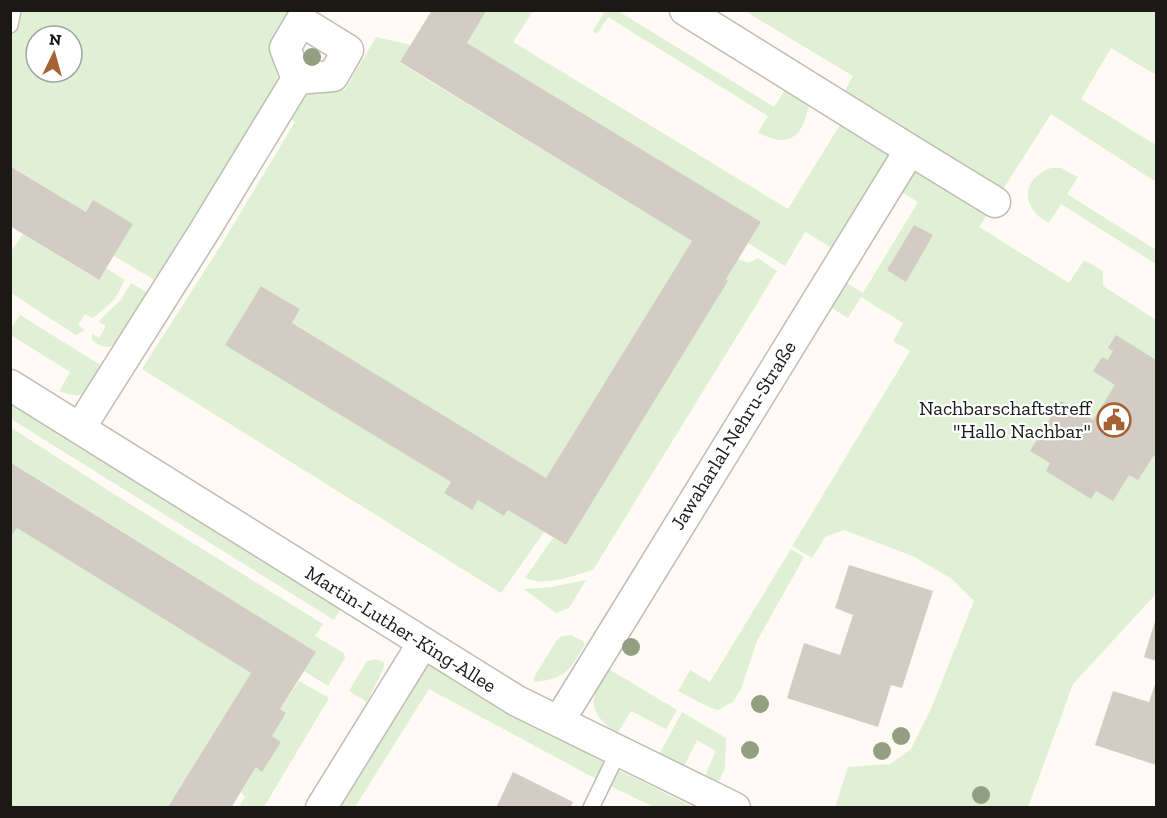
<svg xmlns="http://www.w3.org/2000/svg" width="1167" height="818" font-family="'Zilla Slab',serif">
	<style>
		.green { fill: #dff0d4; fill-rule: evenodd }
		.building { fill: #d2ccc4 }
		.lines { fill: none; stroke-linecap: round; stroke-linejoin: round }
		.service-casing { stroke: #c1bbb4; stroke-width: 18 }
		.minor-casing { stroke: #c1bbb4; stroke-width: 33 }
		.service { stroke: #fff; stroke-width: 15 }
		.minor { stroke: #fff; stroke-width: 30 }
		.tree { fill: #929f80 }
		.labels { text-anchor: middle; stroke-width: 4.5; stroke-linejoin: round; paint-order: stroke }
		.poi-label { font-size: 20px; fill: #1b1916; stroke: #fff; text-anchor: end }
		.street-label { font-size: 20px; fill: #1b1916; stroke: #fff }
	</style>
	<rect width="100%" height="100%" fill="#fffaf4"/>
	<g class="green">
		<path d="M 288,10 L 292,13 L 271,45 L 281,95 L 163,285 L 114,256 L 93,201 L 86,212 L 11,166 L 10,11 ZM 36,36 L 72,36 L 72,72 L 36,72 Z"/>
		<polygon points="487,11 533,11 513,42 788,209 848,112 837,105 853,76 745,11 1156,11 1156,75 1111,48 1081,99 1156,145 1156,182 1051,114 979,227 1069,283 1084,260 1103,271 1103,286 1156,320 1156,594 1073,684 1028,807 835,807 848,767 890,764 911,749 931,709 974,601 952,579 915,557 844,530 825,537 812,558 792,546 910,351 893,341 903,323 861,297 848,318 817,299 832,274 863,293 918,202 888,184 844,255 805,232 785,266 748,243 761,222 467,43"/>
		<path d="M 605,11 L 618,11 L 774,107 L 793,77 L 809,102 C 805,134 790,151 758,132 L 768,116 L 608,17 L 597,34 L 593,31 Z"/>
		<polygon points="376,37 411,45 400,63 692,241 546,478 292,323 300,309 262,286 226,344 451,482 444,493 472,510 478,500 504,516 508,510 544,532 501,593 142,369 223,242 295,122 286,117 299,94 343,89 344,91"/>
		<path d="M 1051,168 L 1061,168 L 1078,177 L 1067,194 L 1156,250 L 1156,264 L 1061,204 L 1049,223 C 1021,209 1020,179 1051,168 Z"/>
		<polygon points="23,234 98,280 106,268 125,280 114,300 93,318 85,314 78,325 85,330 76,335 11,293 10,253"/>
		<path d="M 758,258 L 777,271 L 593,570 C 572,576 546,587 525,578 L 553,538 L 566,545 L 728,281 L 726,279 L 738,259 L 749,263 Z"/>
		<path d="M 131,283 L 151,295 C 140,314 120,365 92,340 L 92,334 L 99,338 L 106,326 L 99,322 L 101,319 L 121,300 Z"/>
		<path d="M 20,315 L 102,366 L 89,393 C 78,396 70,396 59,391 L 70,372 L 11,335 L 10,330 Z"/>
		<polygon points="10,401 341,608 334,620 11,419"/>
		<polygon points="10,427 117,496 323,624 315,636 344,653 345,658 328,686 304,671 316,652 11,462"/>
		<polygon points="17,528 251,673 167,807 11,807 10,538"/>
		<polygon points="791,549 804,557 757,641 741,689 733,702 718,710 711,708 678,691 690,670 710,682"/>
		<polygon points="586,580 569,608 556,613 524,589 552,587"/>
		<path d="M 571,635 L 583,641 L 585,644 C 570,670 566,679 535,682 L 533,679 L 556,641 L 562,636 Z"/>
		<polygon points="423,643 510,712 610,766 693,807 654,807 602,782 429,689 355,807 321,808"/>
		<polygon points="375,659 384,662 384,667 367,702 349,691 367,661"/>
		<path d="M 607,668 L 677,710 L 666,729 L 631,711 L 617,734 C 587,711 589,700 607,668 Z"/>
		<polygon points="299,681 329,698 264,807 238,808 245,797 241,792 256,767 262,771 281,742 272,736 286,713 280,709"/>
		<polygon points="682,712 726,738 725,769 717,784 704,778 716,751 697,740 683,768 659,755"/>
	</g>
	<g class="building">
		<polygon points="432,10 487,10 467,43 761,222 726,279 728,281 566,545 508,510 504,516 478,500 472,510 444,493 451,482 225,345 261,286 300,309 292,323 546,478 692,241 400,62"/>
		<polygon points="10,166 86,212 93,200 133,224 99,280 10,226"/>
		<polygon points="914,225 933,235 906,282 887,270"/>
		<polygon points="1116,335 1156,360 1156,457 1154,455 1138,480 1129,475 1113,501 1096,491 1091,499 1046,471 1050,463 1030,451 1061,401 1093,420 1115,385 1093,371 1102,357 1108,360 1113,351 1108,348"/>
		<polygon points="10,462 316,652 280,709 286,713 272,736 281,742 262,772 256,767 231,808 167,808 251,673 17,528 10,538"/>
		<polygon points="849,565 933,591 902,688 891,685 878,727 787,698 804,643 840,655 853,615 835,608"/>
		<polygon points="1156,618 1156,661 1144,657"/>
		<polygon points="1156,681 1156,765 1095,745 1113,691 1149,702"/>
		<polygon points="513,772 573,802 570,808 496,808"/>
	</g>
	<g class="lines">
		<g class="service-casing">
			<g id="service">
				<polyline points="10,25 13,10"/>
				<polyline points="591,808 619,750"/>
			</g>
		</g>
		<g class="minor-casing">
			<g id="minor">
				<polyline points="910,150 995,202"/>
				<polyline points="10,385 517,701 735,808"/>
				<polyline points="80,428 205,230 297,79 333,76 348,50 301,21 285,48 297,79"/>
				<polyline points="559,721 910,150 685,10"/>
				<polyline points="321,808 423,643"/>
			</g>
		</g>
		<use href="#service" class="service"/>
		<use href="#minor" class="minor"/>
	</g>
	<g class="tree">
		<circle cx="312" cy="57" r="9"/>
		<circle cx="631" cy="647" r="9"/>
		<circle cx="760" cy="704" r="9"/>
		<circle cx="901" cy="736" r="9"/>
		<circle cx="750" cy="750" r="9"/>
		<circle cx="882" cy="751" r="9"/>
		<circle cx="981" cy="795" r="9"/>
	</g>
	<defs>
		<g id="civic-ring" transform="scale(1.725)"><circle r="9.5" fill="#fff" stroke="#a66232" stroke-width="1.5"/><path d="M-.6-6.5H3V-4.5H.6V-3L4-1V1h2V6H-6V1h2V-1L-.6-3ZM-1.2 2.5V6h2.4V2.5Z" fill="#a66232"/></g>
	</defs>
	<g fill-rule="evenodd">
		<use href="#civic-ring" x="1114" y="420"/>
	</g>
	<g class="labels">
		<g class="poi-label">
			<text x="1091" y="415">Nachbarschaftstreff<tspan x="1091" dy="23">"Hallo Nachbar"</tspan></text>
		</g>
		<g class="street-label">
			<text transform="translate(733 435) rotate(-58)" y="7">Jawaharlal-Nehru-Straße</text>
			<text transform="translate(401 629) rotate(32)" y="7">Martin-Luther-King-Allee</text>
		</g>
	</g>
	<rect width="1167" height="818" fill="none" stroke="#1b1916" stroke-width="24"/>
	<g transform="translate(54 54) rotate(5)"><circle r="28" fill="#ffffff" stroke="#a4a3a2" stroke-width="1.5"/>
	<path d="M0-4.5L10 22L0 15L-10 22Z" fill="#a66232"/>
	<text y="-9" font-size="16" font-weight="bold" text-anchor="middle" fill="#1b1916">N</text>
	</g>
</svg>
